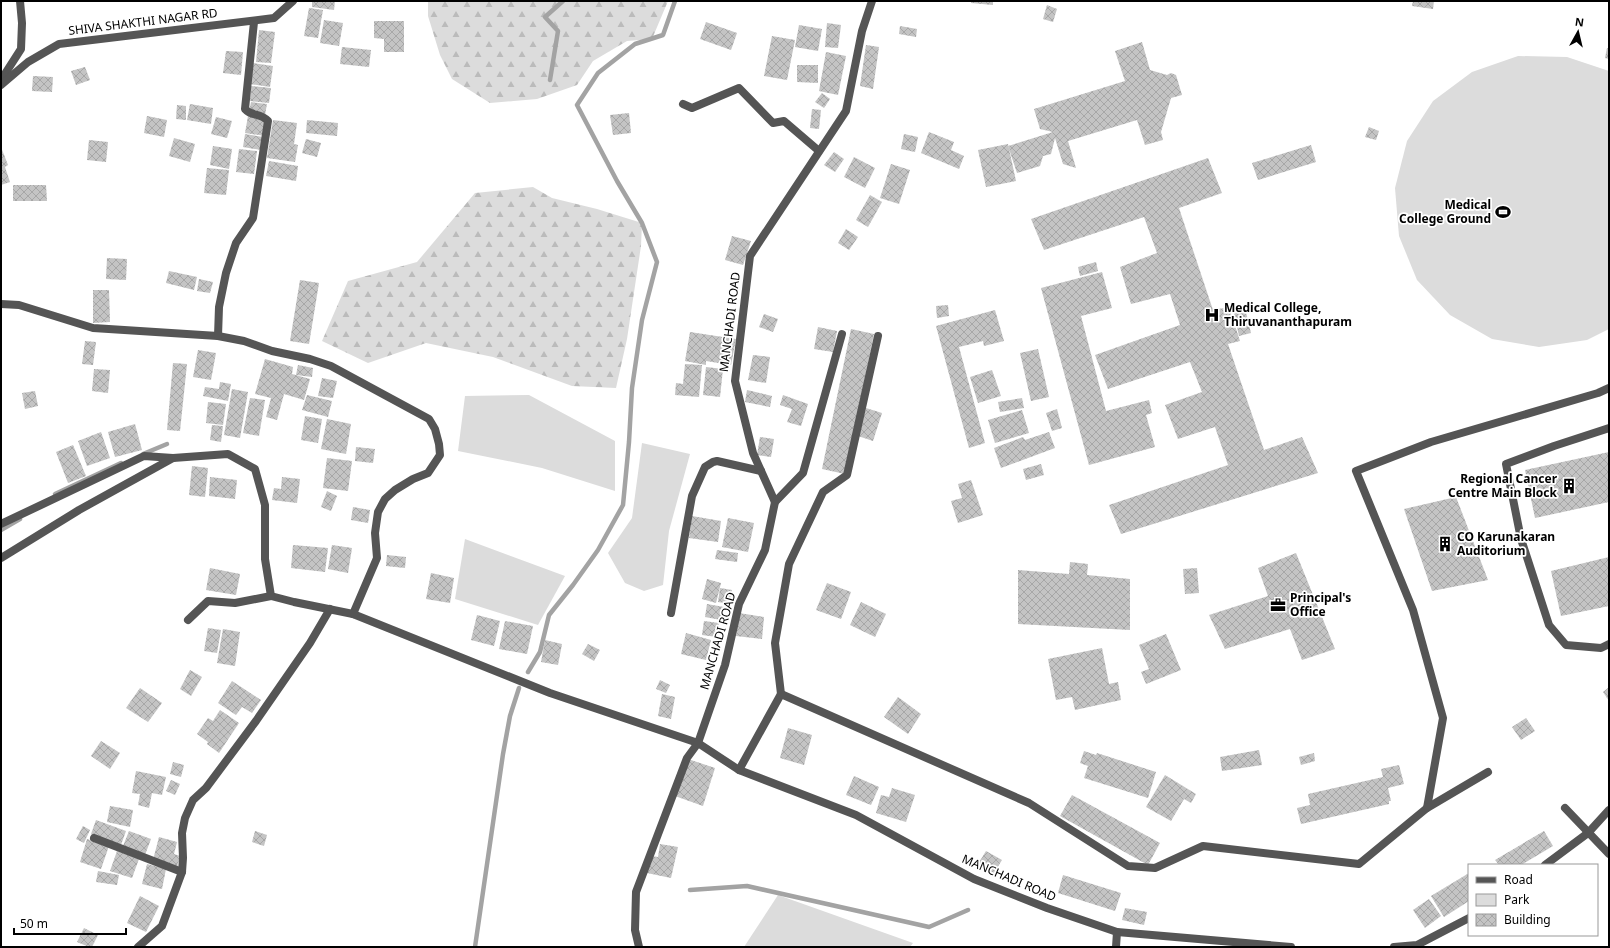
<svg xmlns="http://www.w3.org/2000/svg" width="1610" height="948" font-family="'Noto Sans',sans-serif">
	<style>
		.green { fill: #dcdcdc }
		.forest { fill: url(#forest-firs) }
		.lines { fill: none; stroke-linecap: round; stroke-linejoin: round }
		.stream { stroke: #a3a3a3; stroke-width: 4.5 }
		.building { fill: url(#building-cross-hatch) }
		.minor { stroke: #555; stroke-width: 8 }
		.labels { text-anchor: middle; stroke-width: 3.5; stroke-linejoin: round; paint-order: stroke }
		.street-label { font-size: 12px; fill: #000; stroke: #fff }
		.poi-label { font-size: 12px; font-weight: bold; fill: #000; stroke: #fff; text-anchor: start }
	</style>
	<defs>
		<pattern id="forest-firs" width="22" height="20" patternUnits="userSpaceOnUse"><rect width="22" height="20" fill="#dcdcdc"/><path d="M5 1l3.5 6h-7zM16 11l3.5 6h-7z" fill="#bbb"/></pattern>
		<pattern id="building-cross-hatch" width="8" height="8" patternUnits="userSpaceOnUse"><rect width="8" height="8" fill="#c4c4c4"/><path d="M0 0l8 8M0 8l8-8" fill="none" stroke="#a7a7a7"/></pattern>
	</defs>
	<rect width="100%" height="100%" fill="#fff"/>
	<g class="green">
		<polygon points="1518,56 1567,57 1609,71 1609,329 1587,340 1539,347 1492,339 1450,315 1417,280 1399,236 1395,188 1407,141 1433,101 1472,72"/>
		<polygon points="529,395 615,441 615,491 542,468 458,451 465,396"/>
		<polygon points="642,443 690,454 669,531 663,585 644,591 625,583 608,553 632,518"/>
		<polygon points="465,539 565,576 538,625 455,599"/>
		<polygon points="778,895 913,943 910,947 744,947"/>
	</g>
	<g class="forest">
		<polygon points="428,1 668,1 652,39 627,41 593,61 577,85 537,99 490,103 452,79 440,55 428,16"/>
		<polygon points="533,187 552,198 597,209 642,223 641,246 627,339 616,388 572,386 493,357 426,343 368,363 322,341 348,281 417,262 475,193"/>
	</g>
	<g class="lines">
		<g class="stream">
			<polyline points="550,80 558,31 545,17 563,1"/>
			<polyline points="143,454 167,444"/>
			<polyline points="55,494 121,463"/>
			<polyline points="1,530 20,519"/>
			<polyline points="528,672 540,652 549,615 573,585 598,550 623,505 629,442 632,388 642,320 657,262 642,223 617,181 577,105 598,73 635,44 663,35 675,1"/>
			<polyline points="690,890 747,886 929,927 968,910"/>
			<polyline points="475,947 503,754 510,716 519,688"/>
		</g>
	</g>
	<g class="building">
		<polygon points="312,1 335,1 334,10 312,7"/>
		<polygon points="971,1 993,1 993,5 971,3"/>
		<polygon points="1413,1 1434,1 1433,9 1412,6"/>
		<polygon points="1047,5 1057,9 1053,22 1043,19"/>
		<polygon points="309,8 323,10 318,38 304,36"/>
		<polygon points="324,20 343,23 339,46 320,43"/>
		<polygon points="374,21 404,21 404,52 384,52 384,39 374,38"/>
		<polygon points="706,22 737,33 731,50 700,39"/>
		<polygon points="827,23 841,25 838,48 825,47"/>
		<polygon points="799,25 822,29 818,51 795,47"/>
		<polygon points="900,26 917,29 916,37 899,34"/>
		<polygon points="259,30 275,32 271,63 256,62"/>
		<polygon points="772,36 795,40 787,80 764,76"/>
		<polygon points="1142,42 1150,70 1167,75 1171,73 1176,75 1182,95 1171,98 1161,132 1163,140 1145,145 1137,120 1068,141 1076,168 1063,164 1055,138 1051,154 1043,156 1040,166 1017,173 1008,146 1053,132 1040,129 1034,109 1125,81 1115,51"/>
		<polygon points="866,45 879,47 873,89 860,86"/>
		<polygon points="342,47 371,50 369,67 340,64"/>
		<polygon points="1607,48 1609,49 1609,59 1605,58"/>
		<polygon points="226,51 243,52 241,75 223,73"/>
		<polygon points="826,52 846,56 838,95 819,91"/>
		<polygon points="253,63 273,66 270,87 250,84"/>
		<polygon points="797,65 818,65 818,83 797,82"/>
		<polygon points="85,67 90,80 76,85 71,71"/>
		<polygon points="33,76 53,77 52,92 32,91"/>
		<polygon points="251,86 271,88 269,103 250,101"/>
		<polygon points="822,93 830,99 824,108 815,102"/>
		<polygon points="251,102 267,104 265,115 249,113"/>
		<polygon points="190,104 213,108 211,124 187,120"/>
		<polygon points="177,105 186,106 186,120 176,119"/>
		<polygon points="812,109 821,110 819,129 810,128"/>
		<polygon points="629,113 631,133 613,135 610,115"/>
		<polygon points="147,116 167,120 164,137 144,133"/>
		<polygon points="248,116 267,119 265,136 245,133"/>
		<polygon points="216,117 232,121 227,138 211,134"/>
		<polygon points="273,120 297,123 294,144 298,145 295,162 267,158"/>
		<polygon points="307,120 338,123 337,136 306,133"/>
		<polygon points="1369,127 1379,131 1376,140 1365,137"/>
		<polygon points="929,132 954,142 951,150 964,156 959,169 921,153"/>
		<polygon points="245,134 263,137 261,150 243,147"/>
		<polygon points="904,134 918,137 915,152 901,149"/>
		<polygon points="174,138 195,144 190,162 169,156"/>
		<polygon points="306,139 321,143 317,157 302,153"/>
		<polygon points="89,140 108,142 106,162 87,160"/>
		<polygon points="1008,144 1016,181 986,187 978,150"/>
		<polygon points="1311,145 1316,162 1258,180 1252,163"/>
		<polygon points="213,146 232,149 229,169 210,165"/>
		<polygon points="1,147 8,165 5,167 10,182 1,185"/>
		<polygon points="239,149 257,151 254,174 236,172"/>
		<polygon points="834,152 844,159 835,172 824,165"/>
		<polygon points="854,157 875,168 865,188 844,177"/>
		<polygon points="1208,158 1222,193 1179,208 1213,310 1229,307 1240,341 1228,344 1264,450 1302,437 1318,473 1121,534 1109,505 1228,465 1215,427 1178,439 1165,405 1202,392 1190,362 1108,389 1095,355 1180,325 1170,294 1131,304 1120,267 1157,253 1144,217 1044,250 1031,219"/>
		<polygon points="269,161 298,166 296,181 266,176"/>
		<polygon points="891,164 910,170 899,204 880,198"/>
		<polygon points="207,168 229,170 226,195 204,193"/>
		<polygon points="13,185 46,185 47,201 13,201"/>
		<polygon points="870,195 882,202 868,227 856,220"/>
		<polygon points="846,229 858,237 849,250 838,243"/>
		<polygon points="732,236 751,241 743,265 725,260"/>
		<polygon points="107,258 127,259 126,280 106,279"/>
		<polygon points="1096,262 1098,271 1080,276 1078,267"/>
		<polygon points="169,271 197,277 194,290 166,283"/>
		<polygon points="1102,272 1112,308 1081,316 1106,411 1149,400 1152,413 1146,415 1155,447 1089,465 1041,288"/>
		<polygon points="199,279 213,282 210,293 197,291"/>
		<polygon points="300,280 319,283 309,344 290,341"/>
		<polygon points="93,290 109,290 110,322 93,323"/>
		<polygon points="948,305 949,316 937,318 936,306"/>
		<polygon points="1245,308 1251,333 1239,336 1233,310"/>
		<polygon points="995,310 1004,341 984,346 983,341 959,347 985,443 969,448 936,326"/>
		<polygon points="764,314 778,319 773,332 759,327"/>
		<polygon points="818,327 837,331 833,352 814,349"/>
		<polygon points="851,329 874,334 845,474 822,469"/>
		<polygon points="690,332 736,339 731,365 706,361 706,365 685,361"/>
		<polygon points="85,341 96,342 93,365 82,364"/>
		<polygon points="1038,349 1049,397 1031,401 1020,353"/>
		<polygon points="198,350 216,353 211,380 193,377"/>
		<polygon points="753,355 770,357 766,383 748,380"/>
		<polygon points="265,359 293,367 292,374 310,379 304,400 284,394 277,420 266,417 271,398 255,394"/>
		<polygon points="173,363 187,364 180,431 167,430"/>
		<polygon points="685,364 702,365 699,397 675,395 676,383 683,384"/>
		<polygon points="298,365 313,368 312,377 296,375"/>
		<polygon points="706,367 723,369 720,397 703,395"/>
		<polygon points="94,369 110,370 108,393 92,391"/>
		<polygon points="992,370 1001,396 978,403 970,377"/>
		<polygon points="322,378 337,381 333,398 318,396"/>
		<polygon points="220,382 231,384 228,401 203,396 205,387 219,389"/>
		<polygon points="232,389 248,392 240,438 224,435"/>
		<polygon points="747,390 772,396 770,407 745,402"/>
		<polygon points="35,391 38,406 25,409 22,393"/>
		<polygon points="307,395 332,401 328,417 302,410"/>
		<polygon points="783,395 808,404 801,426 787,422 792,409 780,405"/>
		<polygon points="250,398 265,400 259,436 243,433"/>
		<polygon points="1022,398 1024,408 1000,412 998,402"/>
		<polygon points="208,402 226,404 223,425 206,423"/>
		<polygon points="866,408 882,413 873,441 858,436"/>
		<polygon points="1057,409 1062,428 1052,431 1046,413"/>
		<polygon points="1022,410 1029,433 995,443 988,420"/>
		<polygon points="305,416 322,419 318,443 301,440"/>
		<polygon points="327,419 351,424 346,454 321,449"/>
		<polygon points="135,424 142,450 115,457 108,432"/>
		<polygon points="212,425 223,426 221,442 210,440"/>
		<polygon points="101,432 110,458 87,466 78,441"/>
		<polygon points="1049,432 1055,448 1001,468 994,448 1023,437 1025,440"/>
		<polygon points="760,437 774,439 771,457 757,455"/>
		<polygon points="73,445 86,476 68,483 56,452"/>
		<polygon points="356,447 375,449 373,463 355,461"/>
		<polygon points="1609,452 1609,502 1535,518 1525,470"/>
		<polygon points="327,458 352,461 348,491 323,488"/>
		<polygon points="1041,464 1044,475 1026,480 1023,469"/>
		<polygon points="192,466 208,468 205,497 189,495"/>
		<polygon points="210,477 237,480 235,499 209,496"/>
		<polygon points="282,477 300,479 297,503 272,500 274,488 281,489"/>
		<polygon points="971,480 983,515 958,523 951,501 962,498 958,484"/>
		<polygon points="327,491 337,496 331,511 321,507"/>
		<polygon points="1456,497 1488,580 1432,591 1404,509"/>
		<polygon points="353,507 370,510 368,523 351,520"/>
		<polygon points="692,516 721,521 718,542 689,538"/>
		<polygon points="728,518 754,523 748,552 722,547"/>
		<polygon points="293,545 328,548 325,572 291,568"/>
		<polygon points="332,545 352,548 348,573 328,569"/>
		<polygon points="717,550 738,553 737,562 715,559"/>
		<polygon points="1296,553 1335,649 1302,660 1290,629 1225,649 1209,615 1268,596 1258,568"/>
		<polygon points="387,555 406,557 405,568 386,566"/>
		<polygon points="1609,557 1609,606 1561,616 1551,571"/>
		<polygon points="1070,562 1088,564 1087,575 1130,579 1130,630 1018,624 1018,570 1069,574"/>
		<polygon points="210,568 240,574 236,595 206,590"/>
		<polygon points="1197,568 1199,593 1185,594 1183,569"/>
		<polygon points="431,573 454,578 450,603 426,599"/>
		<polygon points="707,579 721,583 716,603 702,599"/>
		<polygon points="827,583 851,592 841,619 816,610"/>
		<polygon points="720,588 732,590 729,604 718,602"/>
		<polygon points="861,602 886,614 875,637 850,625"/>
		<polygon points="707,604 724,607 721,620 705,617"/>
		<polygon points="739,613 764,617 762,639 736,636"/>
		<polygon points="477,615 500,621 494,646 471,640"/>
		<polygon points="505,621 533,626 527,654 499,649"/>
		<polygon points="704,621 719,623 717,637 702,635"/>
		<polygon points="208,628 221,630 217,653 204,651"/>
		<polygon points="223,629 240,632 235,666 217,663"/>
		<polygon points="686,633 711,640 706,660 681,654"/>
		<polygon points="1166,634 1181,670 1146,684 1141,672 1149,669 1139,645"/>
		<polygon points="545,640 562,644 558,665 541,662"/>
		<polygon points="588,644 600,650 594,661 582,654"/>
		<polygon points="1102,648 1109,684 1118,682 1121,700 1075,710 1072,697 1056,700 1048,659"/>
		<polygon points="190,670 202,677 191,696 180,689"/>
		<polygon points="660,680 670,685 666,693 656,689"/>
		<polygon points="232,681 261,700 252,713 242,707 236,715 218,703"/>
		<polygon points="1609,687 1609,701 1603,692"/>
		<polygon points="140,688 162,703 148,722 126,708"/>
		<polygon points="662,694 675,697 671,719 658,716"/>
		<polygon points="898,697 921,714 908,734 884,717"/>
		<polygon points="220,710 239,723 219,753 207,744 208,742 197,734 208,718 213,721"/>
		<polygon points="1526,718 1535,731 1521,740 1512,727"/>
		<polygon points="788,728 812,735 804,765 780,758"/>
		<polygon points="101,741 120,753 110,769 91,756"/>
		<polygon points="1259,750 1262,765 1222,771 1220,757"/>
		<polygon points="1084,751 1096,755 1097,753 1156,772 1148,798 1084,778 1088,766 1080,763"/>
		<polygon points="1314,753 1315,761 1301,765 1299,757"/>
		<polygon points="688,759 715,768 703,806 675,796"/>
		<polygon points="173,762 184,765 181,777 170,774"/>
		<polygon points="1399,765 1404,784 1388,788 1391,801 1389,801 1389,804 1301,824 1297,808 1310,805 1308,794 1383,777 1381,769"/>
		<polygon points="136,771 166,777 162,795 152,793 149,808 138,805 140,794 132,793"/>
		<polygon points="1165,775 1196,794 1191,803 1184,799 1171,821 1146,807"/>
		<polygon points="854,776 879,787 871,805 846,795"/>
		<polygon points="171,780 180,784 175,795 166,791"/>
		<polygon points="892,788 915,795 906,822 876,813 881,795 889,797"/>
		<polygon points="1072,795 1160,843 1148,865 1060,816"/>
		<polygon points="110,806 133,810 130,827 107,822"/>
		<polygon points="96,820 126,831 121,845 91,834"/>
		<polygon points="83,826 90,830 84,843 76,839"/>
		<polygon points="129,831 151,839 145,855 123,846"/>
		<polygon points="255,831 267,835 264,846 252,842"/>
		<polygon points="1544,831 1553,846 1521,865 1499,865 1495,860"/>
		<polygon points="159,837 177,842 174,854 180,856 177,867 153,860"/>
		<polygon points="87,839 109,846 101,869 80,862"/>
		<polygon points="660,844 678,847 671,878 647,873 651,856 658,857"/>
		<polygon points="117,851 139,859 132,878 110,871"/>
		<polygon points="986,851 1002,860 994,873 978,864"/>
		<polygon points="147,864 166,869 162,889 142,884"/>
		<polygon points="98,871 119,875 117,885 96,882"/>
		<polygon points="1469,873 1469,901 1444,917 1431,896"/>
		<polygon points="1063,875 1121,893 1115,911 1058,893"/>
		<polygon points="140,896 159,906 146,932 127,923"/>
		<polygon points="1429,899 1441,916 1425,928 1413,910"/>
		<polygon points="1125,908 1147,912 1144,925 1122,920"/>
		<polygon points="84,928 98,935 92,947 89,947 77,942"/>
	</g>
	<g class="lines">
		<g class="minor">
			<polyline points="1,80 21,49 22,23 20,1"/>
			<polyline points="1,85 28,62 59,44 274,18 293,1"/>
			<polyline points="683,104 692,108 739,88 773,123 784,121 819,151"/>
			<polyline points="1,304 19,305 93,328 218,336 244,341 272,351 310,359 331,366 429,419 435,429 439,444 440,455 428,473 413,479 395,490 385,499 378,512 375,533 377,558 353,614"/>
			<path d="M 218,336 L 219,307 L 226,273 L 236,243 L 253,218 L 268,121 C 260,112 252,117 245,109 L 254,22"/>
			<polyline points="1609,428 1554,446 1506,464 1521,539 1549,625 1566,645 1601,648 1609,644"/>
			<polyline points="775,502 803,473 842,334"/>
			<polyline points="1,524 144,456 173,458"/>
			<polyline points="1,558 79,510 173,458 228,454 255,469 265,505 265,559 271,596 294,602 353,614 550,693 698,743 739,770 856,815 974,879 1047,908 1117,932 1291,947"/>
			<polyline points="671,613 692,496 705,467 713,462 717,461 761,471"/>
			<polyline points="188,620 208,601 235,603 271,596"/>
			<polyline points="781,694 775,643 789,564 823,492 847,475 878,336"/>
			<polyline points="739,770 781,694 1029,803 1128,866 1155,868 1203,846 1359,864 1427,808 1443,718 1413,610 1356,471 1431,442 1598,393 1609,388"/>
			<polyline points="1427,808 1488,772"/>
			<polyline points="1565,808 1609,854"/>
			<polyline points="94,838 182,872"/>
			<polyline points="1545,865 1588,833 1609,810"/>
			<polyline points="138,947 162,926 182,872 183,858 182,833 185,818 193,800 206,788 256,721 310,643 330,609"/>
			<polyline points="639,947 635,930 636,892 687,758 698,743 725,665 739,604 765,550 775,502 753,453 735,381 750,256 846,111 862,31 872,1"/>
			<polyline points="1116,947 1117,932"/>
			<polyline points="1394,947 1417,945 1469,918"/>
		</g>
	</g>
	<defs>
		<g id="stadium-bare" transform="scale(1.2)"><path d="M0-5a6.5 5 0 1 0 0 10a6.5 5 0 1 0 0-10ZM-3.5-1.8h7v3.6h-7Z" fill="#000" stroke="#fff" stroke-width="2.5" paint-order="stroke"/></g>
		<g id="hospital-bare" transform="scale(1.2)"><path d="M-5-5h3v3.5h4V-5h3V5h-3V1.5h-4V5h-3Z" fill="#000" stroke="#fff" stroke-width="2.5" paint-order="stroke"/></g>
		<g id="building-bare" transform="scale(1.2)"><path d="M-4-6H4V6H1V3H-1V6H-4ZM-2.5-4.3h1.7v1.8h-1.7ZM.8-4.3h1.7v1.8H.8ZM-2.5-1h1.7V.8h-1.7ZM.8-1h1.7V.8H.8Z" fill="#000" stroke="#fff" stroke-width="2.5" paint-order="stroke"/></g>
		<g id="office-bare" transform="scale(1.2)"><path d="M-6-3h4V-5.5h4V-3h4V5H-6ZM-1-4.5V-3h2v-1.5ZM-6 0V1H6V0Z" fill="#000" stroke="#fff" stroke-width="2.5" paint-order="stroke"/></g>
	</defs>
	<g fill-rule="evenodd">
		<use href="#stadium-bare" x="1503" y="212"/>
		<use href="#hospital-bare" x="1212" y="315"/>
		<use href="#building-bare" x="1569" y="486"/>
		<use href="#building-bare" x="1445" y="544"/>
		<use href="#office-bare" x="1278" y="605"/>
	</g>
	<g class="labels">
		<g class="street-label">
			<text transform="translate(143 22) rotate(-7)" y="4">SHIVA SHAKTHI NAGAR RD</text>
			<text transform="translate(730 322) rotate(-83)" y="4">MANCHADI ROAD</text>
			<text transform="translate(718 641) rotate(-74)" y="4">MANCHADI ROAD</text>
			<text transform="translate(1009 878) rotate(23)" y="4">MANCHADI ROAD</text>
		</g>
		<g class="poi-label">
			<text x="1491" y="209" text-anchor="end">Medical<tspan x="1491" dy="14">College Ground</tspan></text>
			<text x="1224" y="312">Medical College,<tspan x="1224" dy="14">Thiruvananthapuram</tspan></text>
			<text x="1557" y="483" text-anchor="end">Regional Cancer<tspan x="1557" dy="14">Centre Main Block</tspan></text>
			<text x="1457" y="541">CO Karunakaran<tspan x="1457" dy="14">Auditorium</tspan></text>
			<text x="1290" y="602">Principal's<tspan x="1290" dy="14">Office</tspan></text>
		</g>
	</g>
	<rect width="1610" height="948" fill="none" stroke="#000000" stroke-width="4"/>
	<rect x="1468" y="864" width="130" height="72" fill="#ffffff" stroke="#999999"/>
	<rect x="1476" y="877" width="20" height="6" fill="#555555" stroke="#999999"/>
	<text x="1504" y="884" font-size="12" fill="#000000">Road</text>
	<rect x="1476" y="894" width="20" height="12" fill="#dcdcdc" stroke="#999999"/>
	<text x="1504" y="904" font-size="12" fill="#000000">Park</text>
	<rect x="1476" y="914" width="20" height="12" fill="url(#building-cross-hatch)" stroke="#999999"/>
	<text x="1504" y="924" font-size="12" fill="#000000">Building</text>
	<g transform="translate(1578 32) rotate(8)" stroke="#ffffff" stroke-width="3" paint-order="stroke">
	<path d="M0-3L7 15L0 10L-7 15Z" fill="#000000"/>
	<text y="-6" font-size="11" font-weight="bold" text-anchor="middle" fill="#000000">N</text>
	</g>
	<path d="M14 928v6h112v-6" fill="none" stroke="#000000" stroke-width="2"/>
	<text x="20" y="928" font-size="12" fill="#000000" stroke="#ffffff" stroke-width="3" paint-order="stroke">50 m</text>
</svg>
